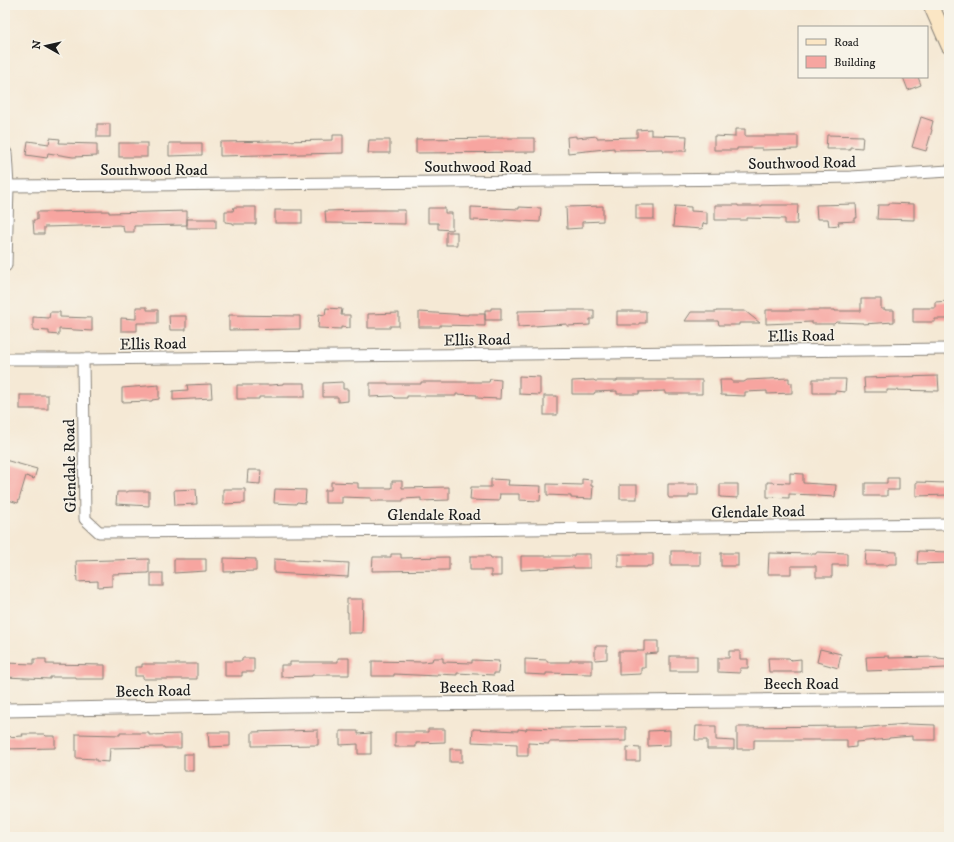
<svg xmlns="http://www.w3.org/2000/svg" width="954" height="842" font-family="'IM FELL DW Pica',serif">
	<style>
		.building { fill: #f7a5a0 }
		.lines { fill: none; stroke-linecap: round; stroke-linejoin: round }
		.minor-casing { stroke: #888278; stroke-width: 13 }
		.tertiary-casing { stroke: #888278; stroke-width: 15 }
		.secondary-casing { stroke: #888278; stroke-width: 17 }
		.minor { stroke: #fff; stroke-width: 11 }
		.tertiary { stroke: #fff; stroke-width: 13 }
		.secondary { stroke: #fbe6c4; stroke-width: 15 }
		.labels { text-anchor: middle; stroke-width: 3; stroke-linejoin: round; paint-order: stroke }
		.street-label { font-size: 16px; fill: #1c1c1c; stroke: #f7f3e8 }
	</style>
	<rect width="100%" height="100%" fill="#f7f3e8"/>
	<filter id="ink" filterUnits="userSpaceOnUse"><feTurbulence type="fractalNoise" baseFrequency=".025" numOctaves="2"/><feDisplacementMap in="SourceGraphic" scale="8" xChannelSelector="R" yChannelSelector="G"/><feConvolveMatrix kernelMatrix="1 2 1 2 8 2 1 2 1" color-interpolation-filters="sRGB"/></filter>
	<filter id="wash" filterUnits="userSpaceOnUse"><feTurbulence type="fractalNoise" baseFrequency=".012" numOctaves="4" result="noise"/><feDisplacementMap in="SourceGraphic" scale="16" xChannelSelector="R" yChannelSelector="G"/><feGaussianBlur stdDeviation="0.9" result="paint"/><feColorMatrix in="noise" values="0 0 0 0 0 0 0 0 0 0 0 0 0 0 0 0 0 1.4 0 .05"/><feComposite in="paint" operator="in"/></filter>
	<g filter="url(#wash)">
		<rect width="100%" height="100%" fill="#f5e9d5"/>
		<g id="blocks">
			<g class="building">
				<polygon points="903,77 918,77 921,85 908,90"/>
				<polygon points="921,117 933,121 931,129 932,130 926,151 912,147"/>
				<rect x="97" y="124" width="13" height="13"/>
				<polygon points="651,129 651,135 687,136 686,151 663,151 663,149 614,150 614,148 568,153 567,137 576,136 576,138 597,136 597,138 637,137 637,130"/>
				<polygon points="735,129 745,129 745,136 798,136 798,149 762,150 762,148 737,148 737,150 714,150 714,136 735,137"/>
				<polygon points="333,135 343,135 343,153 220,156 220,142 333,140"/>
				<polygon points="827,135 863,136 862,148 850,147 850,149 826,149"/>
				<polygon points="50,138 60,139 59,143 97,144 97,156 73,157 48,153 47,158 26,155 28,141 49,144"/>
				<polygon points="509,138 535,138 535,152 416,153 416,139"/>
				<polygon points="369,140 390,140 390,153 368,153"/>
				<rect x="119" y="143" width="28" height="14"/>
				<polygon points="169,143 202,143 202,155 169,156"/>
				<polygon points="889,203 914,204 914,220 877,219 878,205 889,205"/>
				<polygon points="856,204 857,218 855,218 855,221 838,222 839,225 829,226 828,219 817,219 816,205"/>
				<rect x="636" y="205" width="18" height="14"/>
				<polygon points="715,205 738,205 738,206 762,206 762,205 798,205 797,224 785,224 785,219 747,218 747,220 715,220"/>
				<polygon points="603,206 603,221 582,222 582,228 567,229 566,207"/>
				<polygon points="675,206 691,207 691,211 707,212 707,224 703,223 702,229 673,227"/>
				<polygon points="234,207 256,207 256,224 233,224 233,223 225,222 225,211 233,211"/>
				<polygon points="471,207 519,209 519,207 541,208 540,222 504,220 504,221 471,220"/>
				<polygon points="428,208 445,208 445,213 452,213 452,230 438,229 438,223 428,223"/>
				<rect x="275" y="210" width="27" height="13"/>
				<polygon points="371,210 405,210 405,224 326,223 325,211"/>
				<polygon points="109,211 109,213 187,211 187,225 134,226 134,232 124,232 123,226 119,225 44,227 44,234 34,234 33,220 37,220 37,212"/>
				<rect x="187" y="219" width="29" height="9"/>
				<rect x="446" y="232" width="11" height="13"/>
				<polygon points="861,299 881,299 881,309 885,309 885,310 894,310 894,322 863,324 863,323 836,322 834,324 812,324 812,322 766,324 766,310 835,310 835,311 861,311"/>
				<polygon points="948,301 948,319 935,319 935,322 913,322 913,308 935,308 935,302"/>
				<polygon points="136,307 147,307 147,310 158,310 158,323 137,323 137,331 121,331 121,318 136,319"/>
				<polygon points="326,308 342,309 341,315 350,315 350,328 341,327 341,329 318,328 319,314 325,315"/>
				<polygon points="491,308 501,308 501,320 485,320 485,310 491,310"/>
				<polygon points="567,310 594,310 594,319 590,319 590,325 567,326 567,324 518,327 518,311"/>
				<polygon points="617,311 646,311 646,323 639,323 639,325 617,325"/>
				<polygon points="716,311 745,311 760,323 739,323 739,325 719,325 718,321 685,321 691,312 716,312"/>
				<polygon points="50,312 60,312 60,317 92,318 92,331 59,329 59,335 49,334 49,331 33,330 33,317 49,318"/>
				<polygon points="419,312 468,315 468,314 485,314 485,326 440,325 440,327 419,327"/>
				<polygon points="399,313 399,326 390,326 390,328 368,328 368,314"/>
				<polygon points="229,315 300,316 300,329 229,330"/>
				<polygon points="169,316 186,316 186,330 170,330"/>
				<polygon points="519,376 540,377 540,395 519,394"/>
				<polygon points="938,376 939,391 887,390 887,392 865,392 864,378"/>
				<polygon points="789,378 789,383 792,383 792,393 767,394 767,391 745,392 745,396 721,395 720,380 732,380 732,382 744,382 747,380"/>
				<polygon points="490,379 501,380 500,399 477,398 477,395 456,394 456,396 407,396 407,398 395,398 393,396 370,397 370,383 388,383 388,384 421,384 421,382 489,382"/>
				<polygon points="813,379 846,379 845,392 835,391 835,393 813,393"/>
				<polygon points="594,380 595,381 617,381 617,380 702,380 702,394 665,394 665,391 639,392 639,394 617,394 617,391 595,392 594,394 572,394 572,381"/>
				<polygon points="343,382 343,389 348,389 348,401 338,402 338,397 323,397 323,383"/>
				<polygon points="283,383 305,383 305,397 259,397 259,399 237,399 237,385 271,385 283,384"/>
				<polygon points="211,384 212,398 173,400 173,391 188,390 187,385"/>
				<polygon points="159,385 159,399 152,400 152,401 122,402 122,388"/>
				<rect x="20" y="395" width="28" height="14"/>
				<rect x="544" y="396" width="13" height="19"/>
				<polygon points="5,460 37,469 34,479 26,476 18,503 5,499 5,490 8,481 5,480"/>
				<polygon points="248,470 261,470 260,484 247,483"/>
				<polygon points="790,473 803,474 803,483 836,485 835,497 817,496 817,495 789,494 789,498 767,497 767,482 790,483"/>
				<polygon points="887,478 899,478 899,490 887,490 887,496 865,496 865,483 887,483"/>
				<polygon points="491,479 509,480 508,485 541,486 540,501 519,500 519,494 500,494 499,501 470,500 471,487 491,487"/>
				<polygon points="582,479 591,480 591,486 593,486 592,499 571,498 571,496 547,495 547,484 582,485"/>
				<polygon points="392,481 402,481 402,488 449,487 449,500 421,501 421,498 403,499 403,501 371,501 371,498 342,497 342,503 325,503 325,490 331,490 331,482 358,483 358,488 392,488"/>
				<polygon points="916,482 947,483 948,495 916,496"/>
				<polygon points="668,484 698,484 698,495 689,495 689,498 669,498 668,496"/>
				<polygon points="720,484 738,484 738,498 720,497"/>
				<rect x="620" y="485" width="17" height="14"/>
				<polygon points="196,489 197,504 175,505 174,490"/>
				<polygon points="223,489 245,489 245,503 223,504"/>
				<polygon points="275,489 306,490 305,503 297,502 296,504 274,503"/>
				<polygon points="129,491 149,491 149,506 116,504 117,492 127,492"/>
				<rect x="671" y="551" width="29" height="14"/>
				<polygon points="866,551 897,552 897,564 889,564 888,565 865,565"/>
				<polygon points="918,551 949,552 949,563 917,564"/>
				<polygon points="816,552 847,553 847,565 832,565 832,577 816,577 816,566 791,566 791,574 768,574 769,553 816,554"/>
				<rect x="721" y="553" width="17" height="13"/>
				<polygon points="391,554 401,554 401,558 449,557 449,570 372,571 373,557 391,557"/>
				<polygon points="574,554 590,554 590,568 574,568 574,567 521,570 521,556 574,556"/>
				<polygon points="618,554 653,554 653,566 647,566 647,567 618,567"/>
				<polygon points="470,556 490,556 491,558 501,558 501,576 491,576 491,570 470,570"/>
				<polygon points="224,558 256,559 256,571 224,572"/>
				<polygon points="149,559 149,573 112,574 112,586 98,587 98,581 77,582 76,561"/>
				<polygon points="174,559 206,559 206,571 174,573"/>
				<polygon points="274,559 349,563 348,577 274,573"/>
				<rect x="151" y="573" width="12" height="13"/>
				<polygon points="347,599 363,599 362,633 348,633 348,612 347,612"/>
				<polygon points="644,641 658,641 658,653 645,654 645,668 641,668 641,674 619,675 619,651 644,651"/>
				<polygon points="595,646 607,646 607,659 595,660"/>
				<polygon points="820,649 841,654 838,668 817,662"/>
				<polygon points="729,651 740,651 740,659 748,659 748,668 740,668 740,673 718,672 718,658 729,658"/>
				<rect x="670" y="656" width="27" height="15"/>
				<polygon points="889,656 889,658 937,657 938,658 947,659 947,668 867,671 866,657"/>
				<polygon points="242,658 254,658 254,672 242,672 242,676 225,676 225,661 242,661"/>
				<polygon points="338,658 349,658 349,675 312,675 312,676 281,677 281,665 290,665 290,662 338,662"/>
				<polygon points="433,658 443,658 443,662 472,663 472,660 499,661 498,673 494,673 494,675 457,673 457,675 437,674 437,676 394,674 394,676 372,676 372,661 423,662 432,661"/>
				<polygon points="768,658 789,658 791,660 801,659 801,672 769,672"/>
				<polygon points="34,659 46,659 46,664 105,665 105,679 76,679 76,677 50,677 50,679 5,677 5,663 34,664"/>
				<polygon points="525,659 547,660 547,662 570,662 570,660 592,660 592,674 546,673 546,675 525,674"/>
				<polygon points="142,664 197,664 197,679 143,679 143,676 135,676 135,667 142,667"/>
				<polygon points="908,724 935,725 935,740 912,740 912,736 889,738 889,739 856,742 856,747 847,748 847,740 754,740 754,749 737,749 737,727 856,726 856,728"/>
				<polygon points="696,726 716,726 716,740 734,741 734,749 707,749 707,740 695,740"/>
				<polygon points="626,727 626,741 549,742 549,744 528,743 528,756 517,756 517,744 472,742 473,729 518,731 518,729 526,730 527,728 560,729 560,728"/>
				<polygon points="428,729 445,729 445,742 416,743 416,747 395,747 395,732 428,732"/>
				<polygon points="318,730 318,745 252,746 252,732"/>
				<polygon points="670,730 670,745 648,746 648,731"/>
				<polygon points="340,731 358,731 358,734 371,733 371,754 358,754 358,744 340,745"/>
				<polygon points="208,732 230,732 230,746 209,747"/>
				<polygon points="120,733 149,733 149,735 181,734 181,748 164,748 164,747 110,748 109,762 96,761 96,759 76,758 76,734 120,735"/>
				<polygon points="22,734 44,734 46,736 55,736 55,748 5,749 5,737 23,736"/>
				<polygon points="627,747 640,748 640,761 627,761"/>
				<rect x="450" y="749" width="12" height="13"/>
				<rect x="184" y="754" width="9" height="17"/>
			</g>
		</g>
	</g>
	<g filter="url(#ink)">
		<use href="#blocks" fill-opacity="0" stroke="#888278" stroke-width="1"/>
		<g class="lines">
			<g class="minor-casing">
				<g id="minor">
					<polyline points="7,186 148,185 745,179 851,177 949,171"/>
					<polyline points="5,359 83,359 949,349"/>
					<polyline points="83,359 85,519 99,532 444,530 949,524"/>
				</g>
			</g>
			<g class="tertiary-casing">
				<g id="tertiary">
					<polyline points="5,153 7,186 5,265"/>
					<polyline points="5,710 292,705 949,699"/>
				</g>
			</g>
			<g class="secondary-casing">
				<polyline id="secondary" points="931,5 949,46"/>
			</g>
			<use href="#minor" class="minor"/>
			<use href="#tertiary" class="tertiary"/>
			<use href="#secondary" class="secondary"/>
		</g>
	</g>
	<g class="labels">
		<g class="street-label">
			<text transform="translate(802 162) rotate(-1)" y="6">Southwood Road</text>
			<text x="478" y="172">Southwood Road</text>
			<text x="154" y="175">Southwood Road</text>
			<text transform="translate(801 335) rotate(-1)" y="6">Ellis Road</text>
			<text transform="translate(477 339) rotate(-1)" y="6">Ellis Road</text>
			<text transform="translate(153 343) rotate(-1)" y="6">Ellis Road</text>
			<text transform="translate(69 466) rotate(-91)" y="6">Glendale Road</text>
			<text transform="translate(758 511) rotate(-1)" y="6">Glendale Road</text>
			<text x="434" y="520">Glendale Road</text>
			<text x="801" y="689">Beech Road</text>
			<text transform="translate(477 686) rotate(-1)" y="6">Beech Road</text>
			<text transform="translate(153 690) rotate(-1)" y="6">Beech Road</text>
		</g>
	</g>
	<rect width="954" height="842" fill="none" stroke="#f7f3e8" stroke-width="20"/>
	<rect x="798" y="26" width="130" height="52" fill="#f7f3e8" stroke="#9f9d96"/>
	<rect x="806" y="39" width="20" height="6" fill="#fbe6c4" stroke="#9f9d96"/>
	<text x="834" y="46" font-size="12" fill="#1c1c1c">Road</text>
	<rect x="806" y="56" width="20" height="12" fill="#f7a5a0" stroke="#9f9d96"/>
	<text x="834" y="66" font-size="12" fill="#1c1c1c">Building</text>
	<g transform="translate(46 46) rotate(278)" stroke="#f7f3e8" stroke-width="3" paint-order="stroke">
	<path d="M0-3L7 15L0 10L-7 15Z" fill="#1c1c1c"/>
	<text y="-6" font-size="11" font-weight="bold" text-anchor="middle" fill="#1c1c1c">N</text>
	</g>
</svg>
